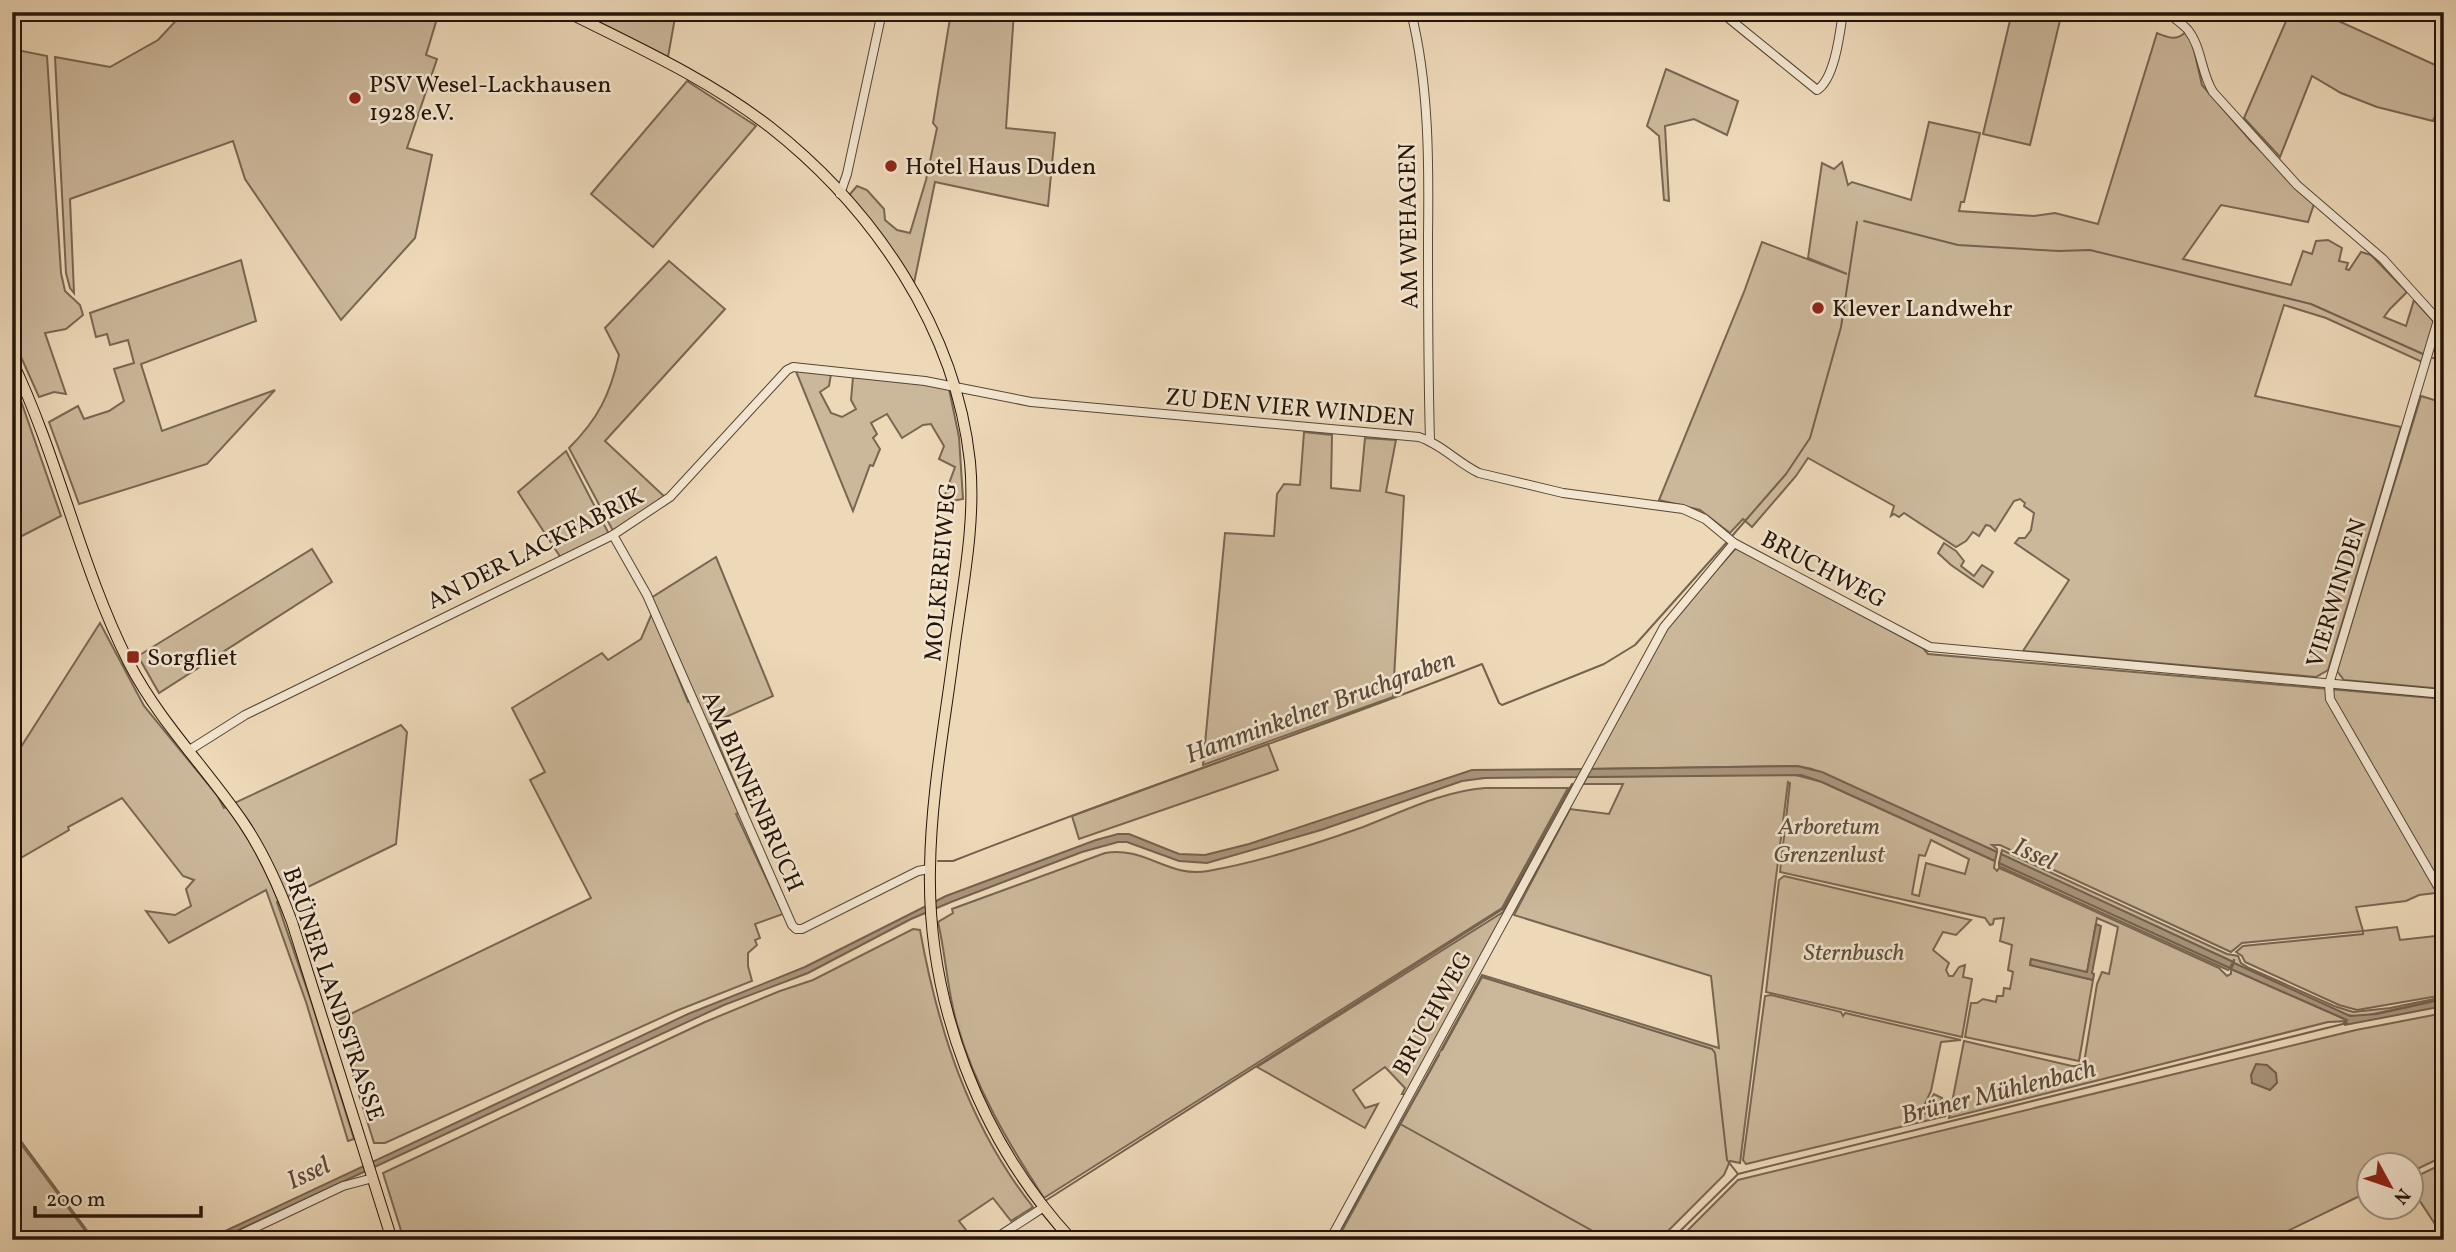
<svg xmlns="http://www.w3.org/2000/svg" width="2456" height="1252" font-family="Vollkorn,serif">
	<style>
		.green { fill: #cbb79a; stroke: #786652; stroke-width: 2; fill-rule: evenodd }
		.water { fill: #a9957c; stroke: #74614e; stroke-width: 2 }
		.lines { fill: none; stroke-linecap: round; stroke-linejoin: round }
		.stream { stroke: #74614e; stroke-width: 2 }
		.minor-casing { stroke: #574535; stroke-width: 10 }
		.major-casing { stroke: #251409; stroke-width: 12 }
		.minor { stroke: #f3e6d1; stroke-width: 8 }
		.major { stroke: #edd8b8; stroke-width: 10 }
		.poi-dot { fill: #8f2418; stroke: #f3e6d1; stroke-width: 2.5 }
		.labels { text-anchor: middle; stroke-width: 5; stroke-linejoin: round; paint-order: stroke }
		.poi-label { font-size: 24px; fill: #251409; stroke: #f3e6d1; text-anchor: start }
		.street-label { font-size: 24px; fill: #251409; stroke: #f3e6d1 }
		.park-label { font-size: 24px; font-style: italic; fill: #5f4d3c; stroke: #f3e6d1 }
		.water-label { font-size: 26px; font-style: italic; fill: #5a4837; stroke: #f3e6d1 }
	</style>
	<rect width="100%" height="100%" fill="#edd8b8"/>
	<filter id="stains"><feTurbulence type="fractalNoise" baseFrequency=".00286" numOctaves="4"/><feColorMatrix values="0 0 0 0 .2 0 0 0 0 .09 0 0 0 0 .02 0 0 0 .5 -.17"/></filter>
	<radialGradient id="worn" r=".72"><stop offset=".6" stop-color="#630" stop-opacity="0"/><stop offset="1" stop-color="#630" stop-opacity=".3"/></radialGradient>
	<g class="green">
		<polygon points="184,12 439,12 426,55 437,59 407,148 432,155 415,238 341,320 245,179 233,141 70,199 74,293 70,288 66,273 55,57 110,67 158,40"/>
		<polygon points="586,12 676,12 668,57 584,15"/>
		<polygon points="951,12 1014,12 1006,128 1055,133 1048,206 935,182 914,283 893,252 851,199 850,194 857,186 867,190 884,209 885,220 897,230 910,233 926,180 937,128 933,123"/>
		<polygon points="2012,12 2062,12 2030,145 1983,134"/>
		<polygon points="2290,12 2336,12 2334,19 2444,69 2444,96 2433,121 2377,107 2341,93 2312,76 2280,157 2244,118"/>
		<path d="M 2186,32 L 2191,37 L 2202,85 L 2250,140 L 2314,204 L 2308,222 L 2221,205 L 2183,259 L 2291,285 L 2303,251 L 2312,254 L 2316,241 L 2328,240 L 2342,248 L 2339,261 L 2348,263 L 2346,269 L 2349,270 L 2361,252 L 2371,255 L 2407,292 L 2390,309 L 2384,317 L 2406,326 L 2414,300 L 2435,323 L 2422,362 L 2326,318 L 2284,305 L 2255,396 L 2401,427 L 2328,670 L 2316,677 L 2023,651 L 2069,580 L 2015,543 L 2019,538 L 2025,538 L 2031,530 L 2034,513 L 2024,506 L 2025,503 L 2020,499 L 2014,501 L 1995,531 L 1990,526 L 1986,525 L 1979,536 L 1973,532 L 1966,541 L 1956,547 L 1904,513 L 1899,517 L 1894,514 L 1891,516 L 1894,506 L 1808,458 L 1796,476 L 1752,527 L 1743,519 L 1730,533 L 1700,510 L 1659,500 L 1744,292 L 1762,242 L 1847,274 L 1808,258 L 1822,163 L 1834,169 L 1842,162 L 1848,185 L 1852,182 L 1911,200 L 1929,122 L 1980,133 L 1964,202 L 1961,202 L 1959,211 L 2034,216 L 2055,213 L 2098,224 L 2157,33 C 2169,38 2176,41 2186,32 Z"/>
		<polygon points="12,49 47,56 61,273 65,291 80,305 83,315 66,329 45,333 66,394 54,392 39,397 12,337"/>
		<polygon points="1666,69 1738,101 1727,135 1694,119 1665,126 1669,201 1664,200 1659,136 1647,126"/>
		<polygon points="687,81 756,126 653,247 591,194"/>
		<polygon points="241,260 256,321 141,364 162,431 275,390 207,464 79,504 49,422 78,406 84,419 109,411 124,401 114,369 134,363 128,340 110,345 107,334 96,337 90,313"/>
		<path d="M 669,261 L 725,309 L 605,441 L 666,498 L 614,531 L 612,529 L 569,448 C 598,419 610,395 619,355 L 605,328 Z"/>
		<polygon points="795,369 831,374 829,386 820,392 831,413 842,417 856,409 851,400 853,377 922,383 949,389 959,437 963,499 942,503 955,467 939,459 944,446 931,424 923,425 902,438 887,414 871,423 877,434 873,438 880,449 873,466 870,465 853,511"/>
		<polygon points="12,375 61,516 12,541"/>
		<polygon points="2421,396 2444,403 2444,689 2344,680 2337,671"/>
		<polygon points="1304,432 1332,435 1331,488 1360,491 1365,438 1396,440 1386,492 1404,496 1393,697 1203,765 1225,533 1274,536 1277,494 1284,484 1300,485"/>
		<polygon points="566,451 609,534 561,558 518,492"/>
		<polygon points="1944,543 1956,551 1964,561 1961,566 1974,576 1982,565 1993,572 1983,587 1951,565 1938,553"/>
		<polygon points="1736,548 1923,648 1928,654 2444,699 2444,891 2441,886 2435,893 2419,895 2406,901 2356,907 2363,931 2397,927 2400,940 2444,935 2444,995 2357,1010 2339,1005 2245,962 2242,956 2236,952 2243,946 2363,934 2363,931 2242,943 2231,952 2000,845 1992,845 1997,849 1997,852 1812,769 1797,766 1588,769 1672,619"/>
		<polygon points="312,549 332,582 159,693 138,656"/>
		<polygon points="716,557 773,696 710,724 746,809 736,814 783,914 755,924 760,938 755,940 757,945 748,953 748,966 752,981 676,1011 385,1143 374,1143 336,1021 591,898 530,780 545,772 512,708 602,653 608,660 641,639 652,613 688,702 693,700 651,598"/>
		<polygon points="100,623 144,706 217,795 224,808 401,725 407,732 396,844 277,902 312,1004 354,1139 348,1141 306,1002 266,890 169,943 146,911 175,915 191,906 186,889 194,880 183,876 122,798 68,827 69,830 12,863 12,761"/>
		<polygon points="1268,744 1278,770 1079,839 1072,816"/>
		<path d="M 1792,774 L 1822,782 L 1995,861 L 1994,868 L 1997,871 L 1999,868 L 2013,874 L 2219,968 L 2227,976 L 2231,974 L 2231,969 L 2349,1021 L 2328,1022 L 1949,1118 L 1964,1041 L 2072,1066 L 2077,1066 L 2084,1063 L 2097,984 L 2102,972 L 2109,974 L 2118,927 L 2097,918 L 2087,973 L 2031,959 L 2030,965 L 2093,980 L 2079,1061 L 1965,1037 L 1971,1003 L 1977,1003 L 1983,999 L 1996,1002 L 1997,996 L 2003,996 L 2004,988 L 2010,989 L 2013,972 L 2008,970 L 2012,945 L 2000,941 L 2004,918 L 1994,919 L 1993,924 L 1990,925 L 1985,918 L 1780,872 L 1790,783 L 1788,782 L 1740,1163 L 1730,1161 L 1724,1175 L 1659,1240 L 1337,1240 L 1482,975 L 1719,1048 L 1711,976 L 1514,915 L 1570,809 L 1609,814 L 1623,784 L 1583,784 L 1587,777 ZM 1931,840 L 1969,859 L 1965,874 L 1926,863 L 1919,896 L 1912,894 L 1919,855 L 1925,856 Z"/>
		<path d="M 1485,788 L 1568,788 L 1502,908 L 1044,1198 C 1008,1143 975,1087 957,1024 C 947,990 946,956 938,922 L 953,913 L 952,909 L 1105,853 C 1145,846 1168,878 1208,871 C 1258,862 1316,844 1363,827 C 1402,812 1443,791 1485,788 Z"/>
		<polygon points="1543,838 1545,839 1407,1094 1402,1094 1405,1088 1385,1067 1353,1090 1365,1108 1378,1104 1365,1128 1257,1067 1503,912"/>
		<polygon points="2002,850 2227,954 2238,956 2241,963 2249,968 2334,1006 2353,1012 2390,1008 2444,997 2444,999 2359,1017 2341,1014 2237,965 2234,963 2234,959 2233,962 2023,865 2001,854"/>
		<polygon points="1999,863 2230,968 2228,970 1999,866"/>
		<polygon points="1784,876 1971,920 1956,935 1943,932 1933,950 1949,963 1946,970 1949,976 1953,976 1959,967 1965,965 1963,977 1972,979 1962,1037 1766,992 1779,880"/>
		<path d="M 913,929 L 920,930 C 938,1030 969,1126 1033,1207 L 1011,1221 L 993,1198 L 959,1221 L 974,1240 L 404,1240 L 383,1173 L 705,1022 L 780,991 L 813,980 Z"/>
		<polygon points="1771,995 1841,1012 1843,1016 1845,1013 1961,1040 1941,1042 1931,1091 1920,1114 1929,1113 1925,1110 1934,1094 1942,1098 1934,1113 1946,1116 1746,1164 1743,1160 1765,996"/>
		<polygon points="2444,1013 2444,1156 2411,1172 2410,1164 2368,1164 2368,1192 2269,1240 1678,1240 1738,1180 2356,1030"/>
		<polygon points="12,1132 92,1240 12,1240"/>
		<polygon points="2444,1163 2444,1238 2410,1186 2411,1179"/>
	</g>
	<g class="water">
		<polygon points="1797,766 1822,772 1997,852 1995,861 1822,782 1801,775 1584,777 1588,769"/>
		<polygon points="1584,769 1580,777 1485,778 1462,781 1321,830 1207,863 1179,861 1127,842 1118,842 1082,852 951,902 911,919 808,973 724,1005 217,1240 206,1240 688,1014 805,967 946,896 1096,840 1118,834 1129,834 1179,854 1205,855 1249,844 1472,770"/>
		<polygon points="2001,854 2229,960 2233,962 2230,968 1999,863"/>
		<polygon points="2096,924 2101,926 2092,973 2094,974 2093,980 2030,965 2031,959 2087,972"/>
		<polygon points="2234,963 2350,1016 2377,1014 2444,999 2444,1006 2345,1025 2344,1023 2347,1020 2231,969"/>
		<polygon points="2256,1064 2267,1065 2276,1073 2277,1083 2270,1090 2252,1083 2251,1075"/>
	</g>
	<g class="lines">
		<g class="stream">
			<polyline points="1864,221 1958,245 2059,251 2090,250 2311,304 2423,354"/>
			<polyline points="2433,358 2444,360"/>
			<polyline points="1732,536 1786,474 1810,438 1841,327 1857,222"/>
			<path d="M 938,861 L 953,861 C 1128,792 1307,733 1482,664 L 1499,703 L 1502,705 L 1604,664 L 1635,645 L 1727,542"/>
			<polyline points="1442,1050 1482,977 1712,1049 1715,1053 1727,1160 1738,1174"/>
			<polyline points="1402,1125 1609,1240"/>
			<polyline points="12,1129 94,1240"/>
			<polyline points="1045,1201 1503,909 1572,784"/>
			<polyline points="1335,1240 1439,1055"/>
			<polyline points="1671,1240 1738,1174 2347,1023"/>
		</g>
		<g class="minor-casing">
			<g id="minor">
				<path d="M 1411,12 C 1429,84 1429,162 1428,236 C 1428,304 1428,372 1430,440"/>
				<path d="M 1721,12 L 1817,90 C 1835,79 1840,32 1843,12"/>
				<path d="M 2166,12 C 2174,18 2182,23 2188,30 C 2202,48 2201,73 2213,92 L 2297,185 L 2383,259 L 2438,320"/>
				<polyline points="840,194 847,174 882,12"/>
				<polyline points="2444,316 2438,320 2329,684 2330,699 2444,897"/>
				<polyline points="613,535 647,595 792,925 796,929 802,929 918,871 929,869"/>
				<path d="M 188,751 L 245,715 L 613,535 L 670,497 L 787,370 L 793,367 L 925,381 L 1031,402 L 1419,437 C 1441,444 1458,463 1479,473 L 1563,493 L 1683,509 L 1705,519 L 1734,543 L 1930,647 L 2444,694"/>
				<polyline points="229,1240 343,1186 373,1178"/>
				<polyline points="993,1240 1044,1207"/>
				<polyline points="1330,1240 1664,627 1734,543"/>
			</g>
		</g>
		<g class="major-casing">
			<g id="major">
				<path d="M 567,12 C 637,47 708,79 770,127 C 874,209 956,329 970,462 C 976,524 962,589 954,651 C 945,722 931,795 930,868 C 927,1003 980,1141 1072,1240"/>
				<path d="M 12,361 C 59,459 80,566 129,663 C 159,721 206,768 243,822 C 264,853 279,887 292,922 L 392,1240"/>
			</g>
		</g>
		<use href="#minor" class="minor"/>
		<use href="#major" class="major"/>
	</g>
	<g class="poi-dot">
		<circle cx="355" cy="98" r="7"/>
		<circle cx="891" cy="166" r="7"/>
		<circle cx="1818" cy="308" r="7"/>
		<rect x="126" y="650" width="14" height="14" rx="3.5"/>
	</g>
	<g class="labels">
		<g class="poi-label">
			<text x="369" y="92">PSV Wesel-Lackhausen<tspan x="369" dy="28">1928 e.V.</tspan></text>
			<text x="905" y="174">Hotel Haus Duden</text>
			<text x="1832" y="316">Klever Landwehr</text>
			<text x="147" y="665">Sorgfliet</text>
		</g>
		<g class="street-label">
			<text transform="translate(1408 226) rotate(-91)" y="8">AM WEHAGEN</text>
			<text transform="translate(1290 407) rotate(5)" y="8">ZU DEN VIER WINDEN</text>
			<text transform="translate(535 548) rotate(-27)" y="8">AN DER LACKFABRIK</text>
			<text transform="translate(1824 569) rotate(28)" y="8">BRUCHWEG</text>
			<text transform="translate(940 572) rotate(-85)" y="8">MOLKEREIWEG</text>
			<text transform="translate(2336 593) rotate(-73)" y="8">VIERWINDEN</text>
			<text transform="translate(753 791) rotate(66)" y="8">AM BINNENBRUCH</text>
			<text transform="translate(334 994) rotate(71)" y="8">BRÜNER LANDSTRASSE</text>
			<text transform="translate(1432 1013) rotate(-61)" y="8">BRUCHWEG</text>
		</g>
		<g class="park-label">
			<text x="1829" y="834">Arboretum<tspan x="1829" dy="28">Grenzenlust</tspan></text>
			<text x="1854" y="960">Sternbusch</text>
		</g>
		<g class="water-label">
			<text transform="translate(1320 706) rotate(-20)" y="9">Hamminkelner Bruchgraben</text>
			<text transform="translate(2035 853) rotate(24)" y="9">Issel</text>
			<text transform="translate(1998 1091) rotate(-14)" y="9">Brüner Mühlenbach</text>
			<text transform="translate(308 1172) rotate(-25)" y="9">Issel</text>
		</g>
	</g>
	<rect width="2456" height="1252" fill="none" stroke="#edd8b8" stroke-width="42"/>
	<rect x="14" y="14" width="2428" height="1224" fill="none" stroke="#251409" stroke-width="3.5"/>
	<rect x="21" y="21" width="2414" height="1210" fill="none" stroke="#251409" stroke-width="2"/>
	<g transform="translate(2390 1186) rotate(130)"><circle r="33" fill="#f3e6d1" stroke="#a19281" stroke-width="2"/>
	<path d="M0-5L12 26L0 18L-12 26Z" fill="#8f2418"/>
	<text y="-10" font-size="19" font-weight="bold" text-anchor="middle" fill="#251409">N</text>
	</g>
	<path d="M35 1206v10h166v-10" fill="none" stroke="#251409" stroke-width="3.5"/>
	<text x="46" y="1206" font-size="21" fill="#251409" stroke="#f3e6d1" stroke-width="5" paint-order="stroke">200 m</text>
	<rect width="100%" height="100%" filter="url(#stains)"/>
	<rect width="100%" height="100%" fill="url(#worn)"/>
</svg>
